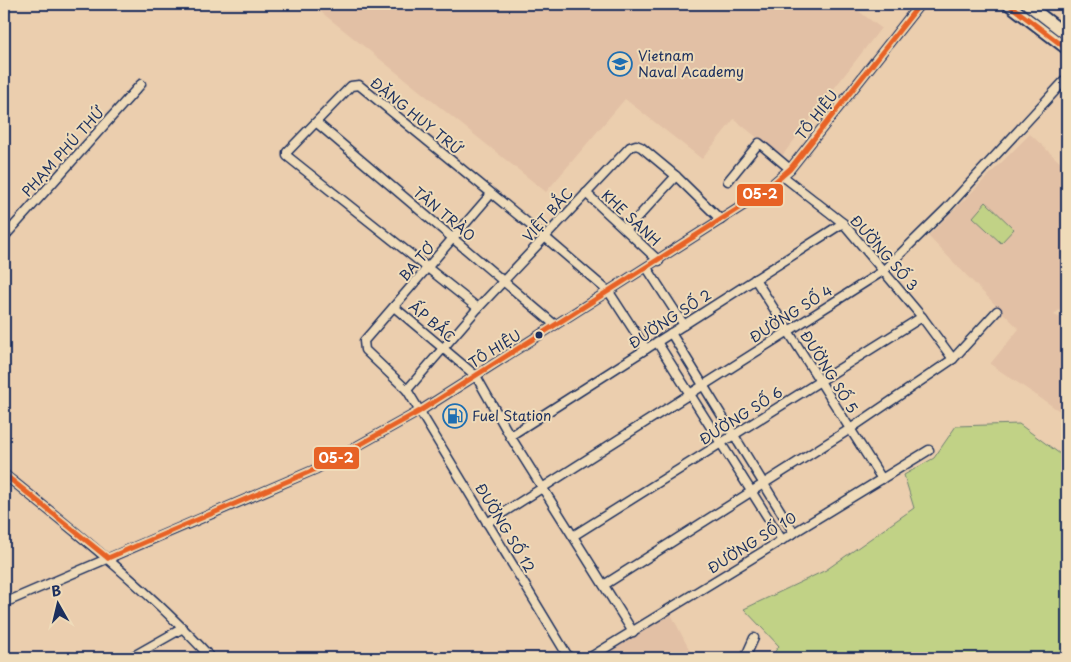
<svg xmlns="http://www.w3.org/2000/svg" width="1071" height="662" font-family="'Playpen Sans',sans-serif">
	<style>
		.built { fill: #e2c0a5 }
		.green { fill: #c1d286; stroke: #6e8072 }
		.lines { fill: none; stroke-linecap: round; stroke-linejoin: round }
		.minor-casing { stroke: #1b2f5e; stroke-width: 11 }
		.major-casing { stroke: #1b2f5e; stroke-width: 14 }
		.minor { stroke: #efdbb9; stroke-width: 8 }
		.major { stroke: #efdbb9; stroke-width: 10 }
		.bus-1-casing { stroke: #efdbb9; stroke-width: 9 }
		.bus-1 { stroke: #e76225; stroke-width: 5 }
		.bus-dot { fill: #1b2f5e; stroke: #efdbb9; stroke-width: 2 }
		.labels { text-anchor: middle; stroke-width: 4; stroke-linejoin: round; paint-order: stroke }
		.poi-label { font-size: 14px; fill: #1b2f5e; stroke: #efdbb9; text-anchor: start }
		.street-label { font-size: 14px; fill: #1b2f5e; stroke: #efdbb9 }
		.line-badge { stroke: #efdbb9; stroke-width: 2 }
		.badge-label { font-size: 14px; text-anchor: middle; font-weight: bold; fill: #fff }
	</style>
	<rect width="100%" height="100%" fill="#ebceae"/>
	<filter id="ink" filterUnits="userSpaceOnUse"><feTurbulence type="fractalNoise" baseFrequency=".02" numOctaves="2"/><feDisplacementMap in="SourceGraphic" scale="10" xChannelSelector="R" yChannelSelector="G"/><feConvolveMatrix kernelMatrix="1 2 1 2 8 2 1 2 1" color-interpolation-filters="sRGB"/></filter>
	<g filter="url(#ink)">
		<g class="built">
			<polygon points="311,4 849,4 881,28 781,157 734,119 702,159 625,99 546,192"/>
			<polygon points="1030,134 1067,169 1067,302 1054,315 1067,320 1067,416 990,364 1019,329 928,236"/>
			<polygon points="671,614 692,655 689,658 596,658"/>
		</g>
		<g class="green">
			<polygon points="986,202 1014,229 1001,243 973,217"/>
			<polygon points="1019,424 1067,459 1067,658 770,658 779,646 744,609 826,570 914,508 904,475 934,458 956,426"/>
		</g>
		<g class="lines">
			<g class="minor-casing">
				<g id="minor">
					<polyline points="317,123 555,325"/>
					<polyline points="784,177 843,223 922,317 953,359"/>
					<polyline points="728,181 759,143 790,169"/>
					<polyline points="586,193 659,261"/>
					<polyline points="491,194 364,341 365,350 407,390 569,658"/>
					<polyline points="626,230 676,176"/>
					<polyline points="4,237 141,84"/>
					<polyline points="647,268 684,325"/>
					<polyline points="755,279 882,479"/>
					<polyline points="394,307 476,376 510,436 633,632"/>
					<polyline points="478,308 287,156 287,152 351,86 359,85 546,238 609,292 646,349"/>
					<polyline points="671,333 794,533"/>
					<polyline points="657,342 782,540"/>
					<polyline points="407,390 478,308 630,147 636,145 641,147 676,176 721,220"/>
					<polyline points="510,436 843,223"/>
					<path d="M 4,474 C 76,532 149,590 211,658"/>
					<polyline points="487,523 883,271 947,208 1067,78"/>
					<polyline points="573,536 922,317"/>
					<polyline points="604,585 850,429 953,359 997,311"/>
					<polyline points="4,603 316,469 420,411 761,194 790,169 920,4"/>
					<polyline points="130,658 183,628"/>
					<polyline points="589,658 929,450"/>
					<polyline points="745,658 754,638"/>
				</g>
			</g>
			<g class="major-casing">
				<g id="major">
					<polyline points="1008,4 1067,49"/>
					<polyline points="1027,4 1067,35"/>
				</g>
			</g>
			<use href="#minor" class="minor"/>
			<use href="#major" class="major"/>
			<g class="bus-1-casing">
				<g id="bus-1">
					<polyline points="1008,4 1067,49"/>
					<polyline points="4,474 108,558"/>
					<polyline points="108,558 316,469 420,411 761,194 790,169 920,4"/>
				</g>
			</g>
			<use href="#bus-1" class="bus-1"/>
		</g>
	</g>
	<defs>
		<g id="university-ring" transform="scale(1.25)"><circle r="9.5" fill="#efdbb9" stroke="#1f6fb2" stroke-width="1.5"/><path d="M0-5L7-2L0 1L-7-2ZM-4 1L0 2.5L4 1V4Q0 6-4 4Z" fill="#1f6fb2"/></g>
		<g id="fuel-ring" transform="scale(1.25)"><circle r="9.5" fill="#efdbb9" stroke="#1f6fb2" stroke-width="1.5"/><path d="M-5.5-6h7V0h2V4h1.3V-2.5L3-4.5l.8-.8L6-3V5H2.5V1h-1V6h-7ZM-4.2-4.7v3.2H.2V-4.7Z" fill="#1f6fb2"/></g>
	</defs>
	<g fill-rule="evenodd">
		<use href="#university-ring" x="620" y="64"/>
		<use href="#fuel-ring" x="455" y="416"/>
	</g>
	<circle class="bus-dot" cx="539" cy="335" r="4.5"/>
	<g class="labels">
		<g class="poi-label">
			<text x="638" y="61">Vietnam<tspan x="638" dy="16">Naval Academy</tspan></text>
			<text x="472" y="421">Fuel Station</text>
		</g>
		<g class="street-label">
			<text transform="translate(817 115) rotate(-52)" y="5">TÔ HIỆU</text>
			<text transform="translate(416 116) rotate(39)" y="5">ĐẶNG HUY TRỨ</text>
			<text transform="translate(63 152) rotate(-48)" y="5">PHẠM PHÚ THỨ</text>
			<text transform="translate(444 214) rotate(40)" y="5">TÂN TRÀO</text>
			<text transform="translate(548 215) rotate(-48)" y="5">VIỆT BẮC</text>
			<text transform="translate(631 218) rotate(43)" y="5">KHE SANH</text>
			<text transform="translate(884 253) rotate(49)" y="5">ĐƯỜNG SỐ 3</text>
			<text transform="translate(417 262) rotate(-49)" y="5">BA TƠ</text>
			<text transform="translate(791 314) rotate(-32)" y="5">ĐƯỜNG SỐ 4</text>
			<text transform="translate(670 319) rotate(-33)" y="5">ĐƯỜNG SỐ 2</text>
			<text transform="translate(432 322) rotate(40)" y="5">ẤP BẮC</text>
			<text transform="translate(495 349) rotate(-32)" y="5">TÔ HIỆU</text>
			<text transform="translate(829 372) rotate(58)" y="5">ĐƯỜNG SỐ 5</text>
			<text transform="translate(741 416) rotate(-32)" y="5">ĐƯỜNG SỐ 6</text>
			<text transform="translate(505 528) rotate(59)" y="5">ĐƯỜNG SỐ 12</text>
			<text transform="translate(752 543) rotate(-32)" y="5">ĐƯỜNG SỐ 10</text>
		</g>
	</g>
	<g class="line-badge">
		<rect x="736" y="183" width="48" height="24" rx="5" fill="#e76225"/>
		<rect x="313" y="446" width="47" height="24" rx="5" fill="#e76225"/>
	</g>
	<g class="badge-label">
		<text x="760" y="199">05-2</text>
		<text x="336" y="463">05-2</text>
	</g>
	<rect width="1071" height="662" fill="none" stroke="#efdbb9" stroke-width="20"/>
	<rect x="10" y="10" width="1051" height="642" fill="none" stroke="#1b2f5e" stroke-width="2" filter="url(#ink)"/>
	<g transform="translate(58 604) rotate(352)" stroke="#efdbb9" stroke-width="4" paint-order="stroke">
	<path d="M0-4L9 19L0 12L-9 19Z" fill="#1b2f5e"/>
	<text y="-8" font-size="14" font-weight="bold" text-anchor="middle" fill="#1b2f5e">B</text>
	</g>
</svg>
